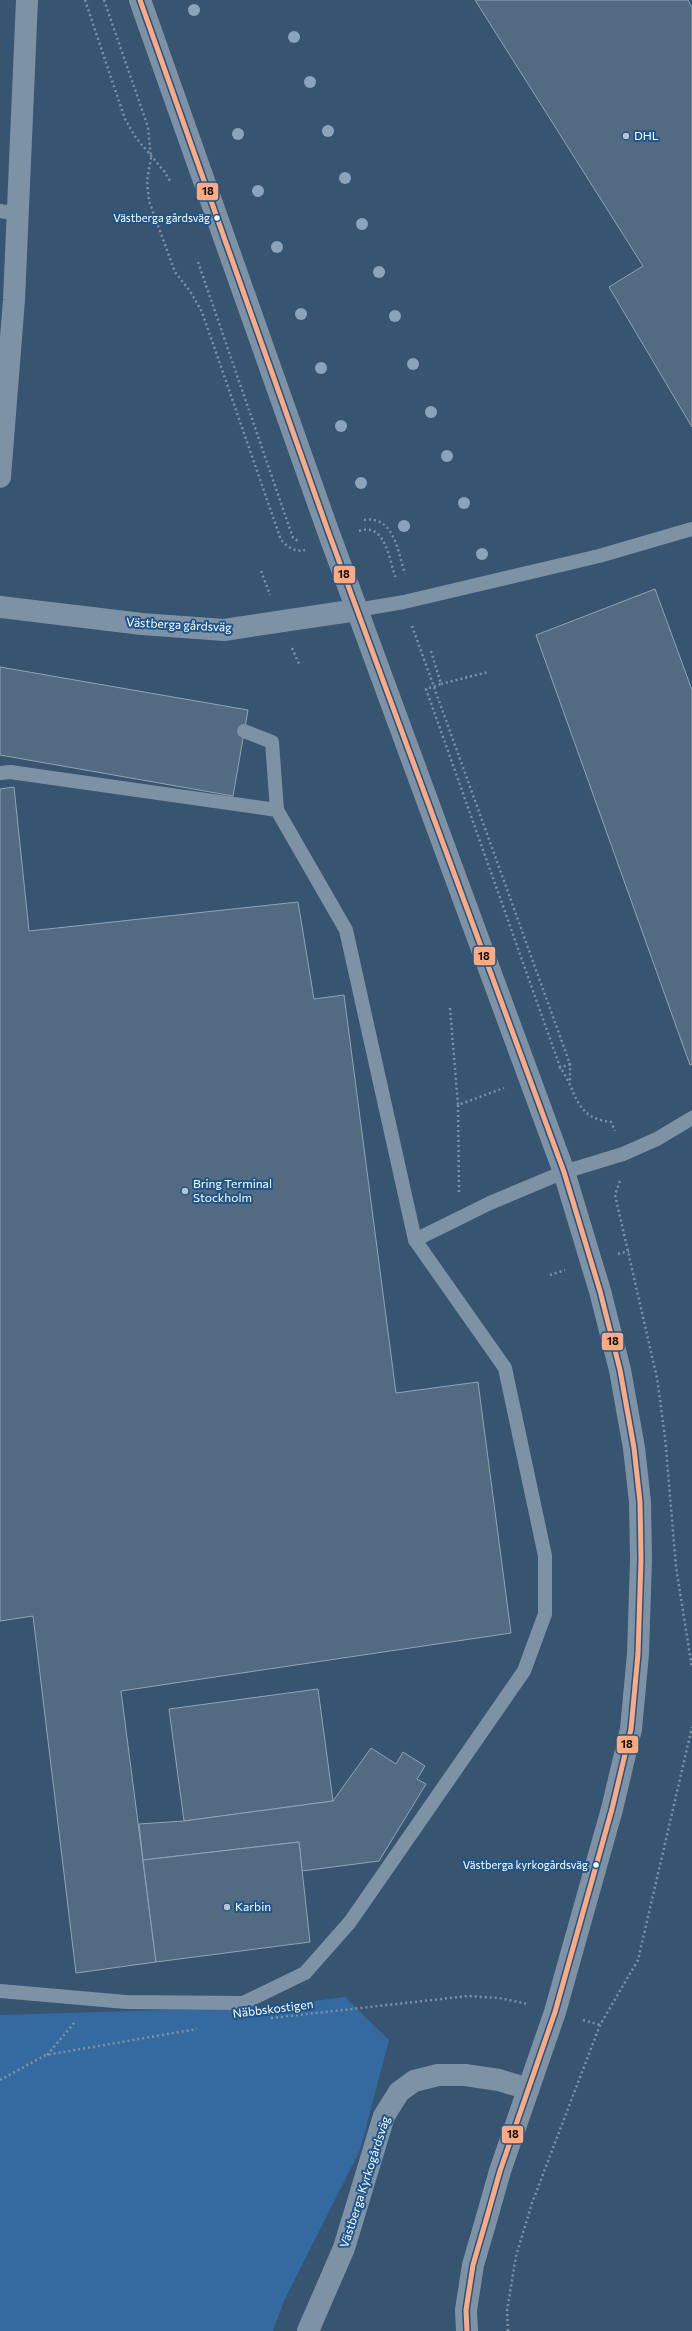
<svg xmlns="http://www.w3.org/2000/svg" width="692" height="2331" font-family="Commissioner,sans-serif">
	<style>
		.green { fill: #346a9f }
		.building { fill: #526b82; stroke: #92a3b4 }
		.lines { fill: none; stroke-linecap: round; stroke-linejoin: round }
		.path { stroke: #7e92a6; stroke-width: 2.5; stroke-dasharray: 2 3; stroke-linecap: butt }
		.service { stroke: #7e92a6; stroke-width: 14 }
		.minor { stroke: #7e92a6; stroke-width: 22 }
		.tertiary { stroke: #7e92a6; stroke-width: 22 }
		.bus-1-casing { stroke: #1f5589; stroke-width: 8 }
		.bus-1 { stroke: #ffa980; stroke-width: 5 }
		.tree { fill: #8ba3bb }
		.poi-dot { fill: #b9c3cd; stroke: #1f5589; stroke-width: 1.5 }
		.bus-dot { fill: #fff; stroke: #1f5589; stroke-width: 1.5 }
		.labels { text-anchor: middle; stroke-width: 4; stroke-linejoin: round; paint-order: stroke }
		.bus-label { font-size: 11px; fill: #fff; stroke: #1f5589; text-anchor: end }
		.poi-label { font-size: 12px; fill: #fff; stroke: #1f5589; text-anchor: start }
		.street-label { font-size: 12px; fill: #fff; stroke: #1f5589 }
		.line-badge { stroke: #1f5589; stroke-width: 1.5 }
		.pale-badge-label { font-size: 11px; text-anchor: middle; font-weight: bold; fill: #111 }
	</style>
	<rect width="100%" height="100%" fill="#375471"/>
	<polygon class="green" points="345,1997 389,2040 360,2150 284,2301 273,2331 0,2331 0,2015 267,2007"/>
	<g class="building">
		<polygon points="475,0 688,0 692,7 692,427 609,287 643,266"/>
		<polygon points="655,589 692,690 692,1064 690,1065 536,635"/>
		<polygon points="0,667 248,710 233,796 0,755"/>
		<polygon points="14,787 29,931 298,902 314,999 344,995 396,1393 478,1382 511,1633 121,1691 156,1962 76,1973 33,1616 0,1621 0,789"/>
		<polygon points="318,1689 333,1801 184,1821 169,1709"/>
		<polygon points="371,1748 396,1764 403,1752 425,1766 417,1779 426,1784 379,1861 302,1871 299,1842 143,1860 139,1824 184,1821 333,1801"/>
		<polygon points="299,1842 310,1942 156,1962 143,1860"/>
	</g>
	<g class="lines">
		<g class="path">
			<polyline points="85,0 125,119 136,138 164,171 170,181"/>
			<path d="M 104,0 L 148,127 L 151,158 L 147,181 L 149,201 L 175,272 L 190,291 L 202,312 L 281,540 C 287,546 295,553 305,550"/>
			<polyline points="198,262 293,538 298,541"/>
			<path d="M 364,520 C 394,515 398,552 405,574"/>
			<path d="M 359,531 C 386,522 389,560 396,579"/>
			<polyline points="261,571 270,595"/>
			<polyline points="412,626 570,1064 570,1081"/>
			<polyline points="292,648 300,666"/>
			<path d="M 431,651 L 441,684 L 426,689 L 560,1067 C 578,1093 574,1118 611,1122 L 615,1131"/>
			<polyline points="441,684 488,672"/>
			<polyline points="450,1008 458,1105"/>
			<polyline points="559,1068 570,1064"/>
			<polyline points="620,1181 615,1195 657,1378 665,1437 676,1567 692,1668"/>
			<polyline points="459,1192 458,1105 504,1088"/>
			<polyline points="618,1254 629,1251"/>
			<polyline points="550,1275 565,1270"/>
			<polyline points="271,2018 468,1996 499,1998 528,2004"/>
			<polyline points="583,2020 600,2025"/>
			<polyline points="47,2055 75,2022"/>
			<polyline points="0,2080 46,2055 197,2029"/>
			<polyline points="508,2331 507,2311 516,2256 532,2203 600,2025 638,1960 692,1727"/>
		</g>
		<g class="service">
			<polyline points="0,211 17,214"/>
			<polyline points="357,610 404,602 599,556 692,529"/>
			<polyline points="244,731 272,742 277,810"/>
			<polyline points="0,773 10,772 277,810 346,930 415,1240 505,1368 545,1556 545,1614 524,1671 350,1922 305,1973 243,2003 126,2002 0,1991"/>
			<polyline points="415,1240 490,1203 564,1172 623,1154 657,1139 692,1118"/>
		</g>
		<g class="minor">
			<polyline points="0,477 14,300 27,0"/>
			<polyline points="0,607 142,624 224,630 357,610"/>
			<polyline points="308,2331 344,2248 384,2116 399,2092 414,2081 438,2075 465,2075 499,2080 528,2089"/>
		</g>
		<polyline class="tertiary" points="140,0 328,531 564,1172 600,1291 620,1370 634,1448 640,1502 641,1559 638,1654 631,1729 612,1809 555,2012 500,2171 487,2217 473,2265 466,2310 467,2331"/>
		<g class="bus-1-casing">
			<polyline id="bus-1" points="140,0 328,531 564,1172 600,1291 620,1370 634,1448 640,1502 641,1559 638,1654 631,1729 612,1809 555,2012 500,2171 487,2217 473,2265 466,2310 467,2331"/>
		</g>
		<use href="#bus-1" class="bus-1"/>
	</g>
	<g class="tree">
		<circle cx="194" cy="10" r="6"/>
		<circle cx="294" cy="37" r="6"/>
		<circle cx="310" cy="82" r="6"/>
		<circle cx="328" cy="131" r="6"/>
		<circle cx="238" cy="134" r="6"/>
		<circle cx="345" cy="178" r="6"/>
		<circle cx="258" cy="191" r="6"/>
		<circle cx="362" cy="224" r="6"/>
		<circle cx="277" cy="247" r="6"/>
		<circle cx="379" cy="272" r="6"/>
		<circle cx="301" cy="314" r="6"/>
		<circle cx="395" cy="316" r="6"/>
		<circle cx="413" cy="364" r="6"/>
		<circle cx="321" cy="368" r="6"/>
		<circle cx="431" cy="412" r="6"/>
		<circle cx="341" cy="426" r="6"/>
		<circle cx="447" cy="456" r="6"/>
		<circle cx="361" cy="483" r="6"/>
		<circle cx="464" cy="503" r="6"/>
		<circle cx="404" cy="526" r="6"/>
		<circle cx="482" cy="554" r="6"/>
	</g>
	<g class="poi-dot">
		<circle cx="626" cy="136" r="4"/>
		<circle cx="185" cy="1191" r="4"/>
		<circle cx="227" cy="1907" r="4"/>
	</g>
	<g class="bus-dot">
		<circle cx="217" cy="218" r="3.5"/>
		<circle cx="596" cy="1865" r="3.5"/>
	</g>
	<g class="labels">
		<g class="bus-label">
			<text x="210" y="222">Västberga gårdsväg</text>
			<text x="588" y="1869">Västberga kyrkogårdsväg</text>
		</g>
		<g class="poi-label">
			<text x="634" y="140">DHL</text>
			<text x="193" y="1188">Bring Terminal<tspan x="193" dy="14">Stockholm</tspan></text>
			<text x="235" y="1911">Karbin</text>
		</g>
		<g class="street-label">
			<text transform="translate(179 625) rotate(3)" y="4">Västberga gårdsväg</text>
			<text transform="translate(273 2009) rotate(-7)" y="4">Näbbskostigen</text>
			<text transform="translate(365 2182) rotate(-72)" y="4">Västberga Kyrkogårdsväg</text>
		</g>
	</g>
	<g class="line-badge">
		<rect x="196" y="182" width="23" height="19" rx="4" fill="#ffa980"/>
		<rect x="333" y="565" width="23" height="19" rx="4" fill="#ffa980"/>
		<rect x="473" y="946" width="23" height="20" rx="4" fill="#ffa980"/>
		<rect x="601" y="1332" width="23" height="19" rx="4" fill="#ffa980"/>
		<rect x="616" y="1735" width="23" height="19" rx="4" fill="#ffa980"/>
		<rect x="501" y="2125" width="23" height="19" rx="4" fill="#ffa980"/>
	</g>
	<g class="pale-badge-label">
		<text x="208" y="195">18</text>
		<text x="344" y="578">18</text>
		<text x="484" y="960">18</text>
		<text x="613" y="1345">18</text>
		<text x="627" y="1748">18</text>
		<text x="513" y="2138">18</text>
	</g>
</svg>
